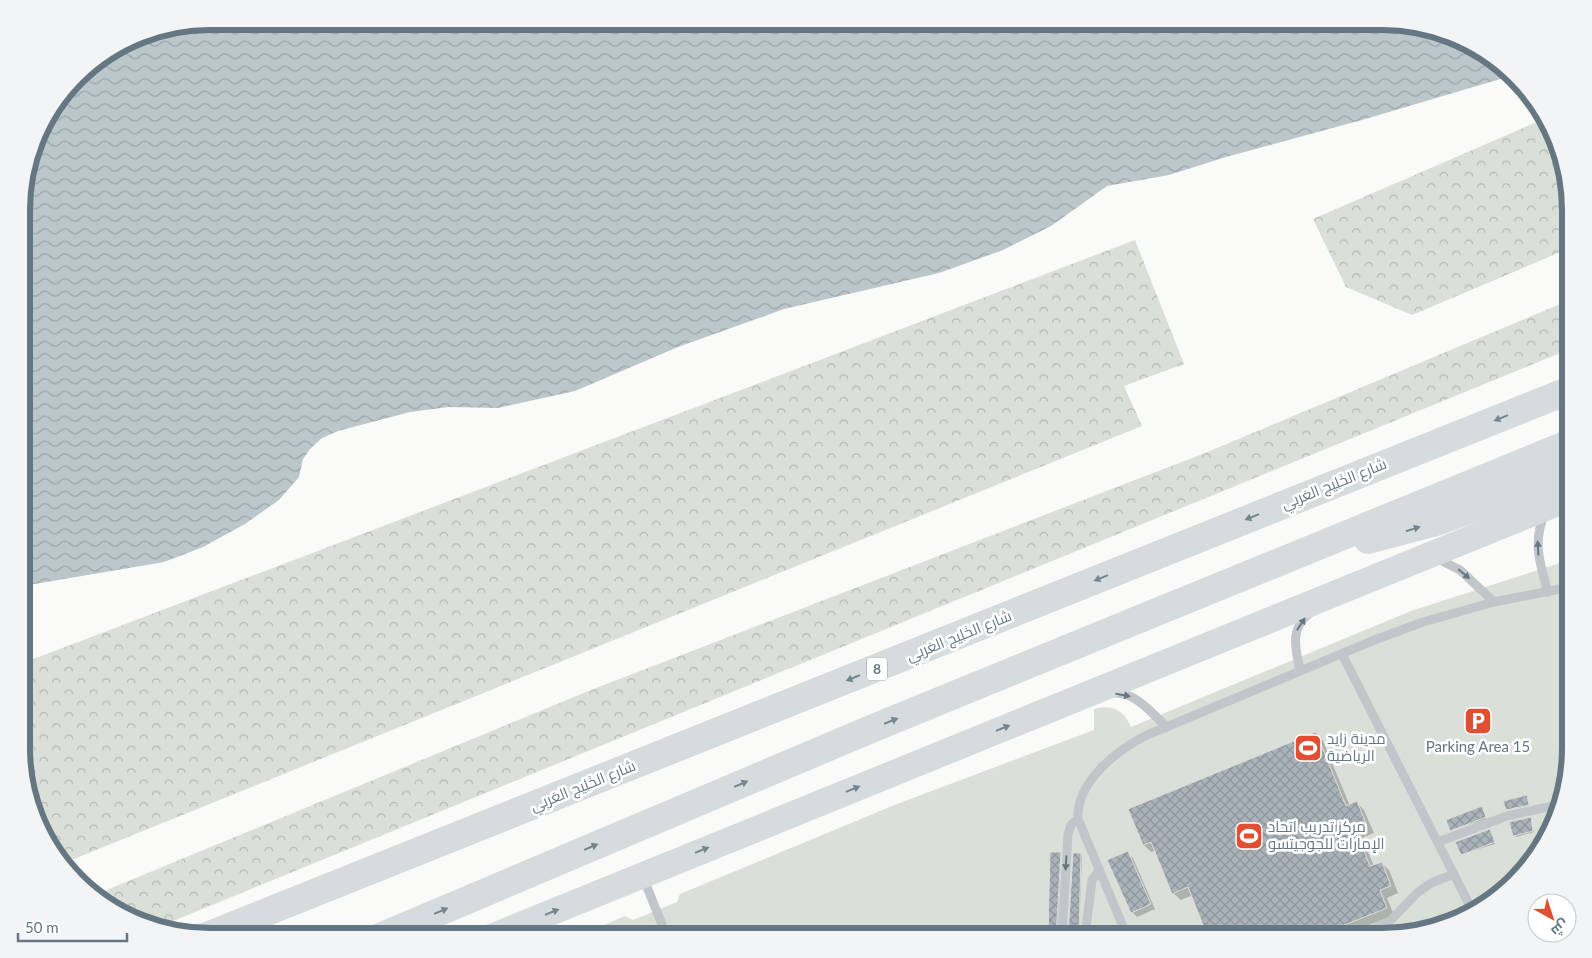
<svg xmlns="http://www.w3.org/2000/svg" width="1592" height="958" font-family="Lato,Cairo,sans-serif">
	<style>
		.green { fill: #dadfd7 }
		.forest { fill: url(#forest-crowns) }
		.water { fill: url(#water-waves) }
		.shadow { fill: #0003 }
		.building { fill: url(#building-cross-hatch); stroke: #dcdcda }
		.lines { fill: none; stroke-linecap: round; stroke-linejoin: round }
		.lane { stroke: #c1c6ca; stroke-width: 9 }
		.primary { stroke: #d6dcde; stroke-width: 26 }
		.highway { stroke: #d6dcde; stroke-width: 28 }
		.oneway { fill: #768690 }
		.oneway2 { fill: #657782 }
		.labels { text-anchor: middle; stroke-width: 5; stroke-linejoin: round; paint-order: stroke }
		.shield { fill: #fff; stroke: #93a0a8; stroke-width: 1 }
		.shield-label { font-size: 14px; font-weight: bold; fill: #657782 }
		.street-label { font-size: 15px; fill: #657782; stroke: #fff }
		.poi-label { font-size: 15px; fill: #657782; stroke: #fff; text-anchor: start }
		.rim { fill: none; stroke: #657782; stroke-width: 6 }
	</style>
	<defs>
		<pattern id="forest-crowns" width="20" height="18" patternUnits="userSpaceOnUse" patternTransform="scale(1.25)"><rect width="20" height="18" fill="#dadfd7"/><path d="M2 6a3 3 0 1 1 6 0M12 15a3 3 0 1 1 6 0" fill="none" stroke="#b4bab4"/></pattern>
		<pattern id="water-waves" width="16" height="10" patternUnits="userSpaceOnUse" patternTransform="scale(1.25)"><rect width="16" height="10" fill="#bbc7cb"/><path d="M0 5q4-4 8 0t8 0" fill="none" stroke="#9ca6aa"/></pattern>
		<pattern id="building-cross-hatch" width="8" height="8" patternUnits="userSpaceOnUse" patternTransform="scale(1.25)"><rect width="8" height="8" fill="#aab3b9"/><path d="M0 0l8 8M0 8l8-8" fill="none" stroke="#8e969c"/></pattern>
	</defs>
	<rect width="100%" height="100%" fill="#fafaf8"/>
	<path class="green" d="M 1570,546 L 1570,760 L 1545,843 L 1515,882 L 1477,911 L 1394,936 L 576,937 L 625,916 L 633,920 L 677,902 L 680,894 L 897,804 L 1094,730 L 1094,709 C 1112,704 1124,710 1131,727 L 1411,611 L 1566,561 L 1566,548 Z"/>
	<g class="forest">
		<polygon points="1546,118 1570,197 1570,248 1412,315 1346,287 1313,219"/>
		<polygon points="1135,240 1184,364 1124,386 1142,426 64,863 53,853 23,773 23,663"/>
		<polygon points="1570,300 1570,349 156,928 115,911 97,894 591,690 1205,453"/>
	</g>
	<polygon class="water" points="210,21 1383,21 1431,28 1477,47 1514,75 1362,120 1226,157 1169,175 1107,186 1051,226 1003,250 939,273 784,309 678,347 575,391 498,408 449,407 410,412 338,431 322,438 310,449 303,459 299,477 279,500 245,524 203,547 164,562 23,586 23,185 41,126 85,68 138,35"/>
	<g class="shadow">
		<polygon points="1316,733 1323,741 1350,806 1357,803 1364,810 1374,833 1362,838 1374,866 1381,863 1389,870 1398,893 1387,898 1394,915 1341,936 1234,936 1233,935 1210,936 1193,895 1181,900 1173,893 1156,850 1151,852 1144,845"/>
		<polygon points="1526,796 1529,806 1507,809"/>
		<polygon points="1483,809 1486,819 1451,830"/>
		<polygon points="1530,819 1534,832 1516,837 1515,835"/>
		<polygon points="1491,832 1495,844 1462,854"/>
		<polygon points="1051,853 1061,855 1057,936 1049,936"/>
		<polygon points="1128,853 1133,858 1155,909 1137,917 1132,912"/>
		<polygon points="1074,854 1082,855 1079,936 1069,936"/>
	</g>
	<g class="building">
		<polygon points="1316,732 1346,806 1357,801 1367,826 1356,831 1370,866 1382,862 1391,886 1380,890 1387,908 1317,936 1233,936 1229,927 1207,935 1188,887 1172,894 1151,842 1143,845 1128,809"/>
		<polygon points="1527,795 1529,805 1506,810 1503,801"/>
		<polygon points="1482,806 1486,817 1450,831 1446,820"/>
		<polygon points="1531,817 1533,831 1513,836 1509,822"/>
		<polygon points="1490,829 1495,842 1461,855 1455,842"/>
		<polygon points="1128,851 1151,904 1131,913 1107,860"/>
		<polygon points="1050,852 1061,852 1056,936 1048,936"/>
		<polygon points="1073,853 1081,853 1079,936 1068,936"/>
	</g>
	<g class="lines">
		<g class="lane">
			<path d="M 1545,514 C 1532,541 1540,564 1548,592"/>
			<polyline points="1436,558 1460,570 1494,602"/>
			<polyline points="1342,654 1473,912"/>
			<path d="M 1300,671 C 1296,650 1289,629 1309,614"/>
			<path d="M 1114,693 C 1135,691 1152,714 1167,727"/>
			<polyline points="1438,842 1507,816 1557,805"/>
			<polyline points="643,877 667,937"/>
			<polyline points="1515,882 1524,871"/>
			<polyline points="1062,936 1068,834 1071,825 1078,819"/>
			<polyline points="1085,936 1092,880 1099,870"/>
			<path d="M 1127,936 L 1078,819 C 1076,782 1117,750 1147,735 L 1372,641 L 1423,622 L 1494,602 L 1570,587"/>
			<polyline points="1356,936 1390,921 1417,893 1431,883 1454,874"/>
			<polyline points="645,937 664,929"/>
		</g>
		<polyline class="primary" points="491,937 1570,498"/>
		<g class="highway">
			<polyline points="1368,540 1436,522 1570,473"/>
			<polyline points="207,936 1570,390"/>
			<polyline points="380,937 876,727 1570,443"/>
		</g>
	</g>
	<defs><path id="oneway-solid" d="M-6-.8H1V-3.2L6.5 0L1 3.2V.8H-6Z" transform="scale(1.25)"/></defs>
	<g class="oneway">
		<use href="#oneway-solid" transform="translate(1501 418) rotate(158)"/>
		<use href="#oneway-solid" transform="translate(1252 517) rotate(158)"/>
		<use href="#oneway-solid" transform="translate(1413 529) rotate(-17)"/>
		<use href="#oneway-solid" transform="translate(1101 578) rotate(158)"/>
		<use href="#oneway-solid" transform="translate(853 678) rotate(158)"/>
		<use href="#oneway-solid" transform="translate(891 721) rotate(-22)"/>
		<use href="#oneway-solid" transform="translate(1003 728) rotate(-22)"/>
		<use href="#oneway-solid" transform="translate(741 784) rotate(-23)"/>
		<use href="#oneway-solid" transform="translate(853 789) rotate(-22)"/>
		<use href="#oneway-solid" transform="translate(591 847) rotate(-23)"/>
		<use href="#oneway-solid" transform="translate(702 850) rotate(-22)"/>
		<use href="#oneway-solid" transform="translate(441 911) rotate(-23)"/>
		<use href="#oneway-solid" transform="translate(552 912) rotate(-22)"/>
	</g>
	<g class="oneway2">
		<use href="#oneway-solid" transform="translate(1538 548) rotate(-93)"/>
		<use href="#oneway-solid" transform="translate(1464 574) rotate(40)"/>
		<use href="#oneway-solid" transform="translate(1301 624) rotate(-57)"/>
		<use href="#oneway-solid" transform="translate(1123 695) rotate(10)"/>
		<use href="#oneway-solid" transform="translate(1066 863) rotate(93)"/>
	</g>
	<defs>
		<g id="parking-square" transform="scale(1.4375)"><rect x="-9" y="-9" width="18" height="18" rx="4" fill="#e04f31" stroke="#fff"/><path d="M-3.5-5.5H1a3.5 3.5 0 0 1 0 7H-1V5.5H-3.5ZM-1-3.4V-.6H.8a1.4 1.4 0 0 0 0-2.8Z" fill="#fff"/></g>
		<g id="stadium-square" transform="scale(1.4375)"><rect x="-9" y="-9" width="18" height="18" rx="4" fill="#e04f31" stroke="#fff"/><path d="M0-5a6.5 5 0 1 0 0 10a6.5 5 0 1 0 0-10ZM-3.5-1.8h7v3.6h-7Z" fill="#fff"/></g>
	</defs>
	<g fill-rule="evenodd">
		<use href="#parking-square" x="1478" y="721"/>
		<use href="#stadium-square" x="1308" y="748"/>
		<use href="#stadium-square" x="1249" y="836"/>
	</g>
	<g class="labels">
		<rect class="shield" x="867" y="657.5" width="20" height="23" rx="4"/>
		<g class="shield-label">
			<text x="877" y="674">8</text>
		</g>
		<g class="street-label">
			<text transform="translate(1334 484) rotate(-22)" y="5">شارع الخَلِيج العَربِي</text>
			<text transform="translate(959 636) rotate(-22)" y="5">شارع الخَلِيج العَربِي</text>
			<text transform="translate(583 786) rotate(-22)" y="5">شارع الخَلِيج العَربِي</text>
		</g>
		<g class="poi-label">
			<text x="1327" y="744">مدينة زايد<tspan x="1327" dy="17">الرياضية</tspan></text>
			<text x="1478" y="752" text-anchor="middle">Parking Area 15</text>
			<text x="1268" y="832">مركز تدريب اتحاد<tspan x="1268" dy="17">الإمارات للجوجيتسو</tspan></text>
		</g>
	</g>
	<path d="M0 0H1592V958H0ZM210 30H1382A180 180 0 0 1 1562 210V748A180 180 0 0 1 1382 928H210A180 180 0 0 1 30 748V210A180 180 0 0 1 210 30Z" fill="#f3f4f5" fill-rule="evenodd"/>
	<path class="rim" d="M210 30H1382A180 180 0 0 1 1562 210V748A180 180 0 0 1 1382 928H210A180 180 0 0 1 30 748V210A180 180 0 0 1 210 30Z"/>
	<g transform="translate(1552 918) rotate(141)"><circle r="24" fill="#ffffff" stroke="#c1c9cd"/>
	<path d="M0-4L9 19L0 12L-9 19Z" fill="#e04f31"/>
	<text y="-8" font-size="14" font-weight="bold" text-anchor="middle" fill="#657782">ش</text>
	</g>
	<path d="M18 933v8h109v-8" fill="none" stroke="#657782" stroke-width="2.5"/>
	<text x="25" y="933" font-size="15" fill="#657782" stroke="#ffffff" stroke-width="4" paint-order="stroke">50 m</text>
</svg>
